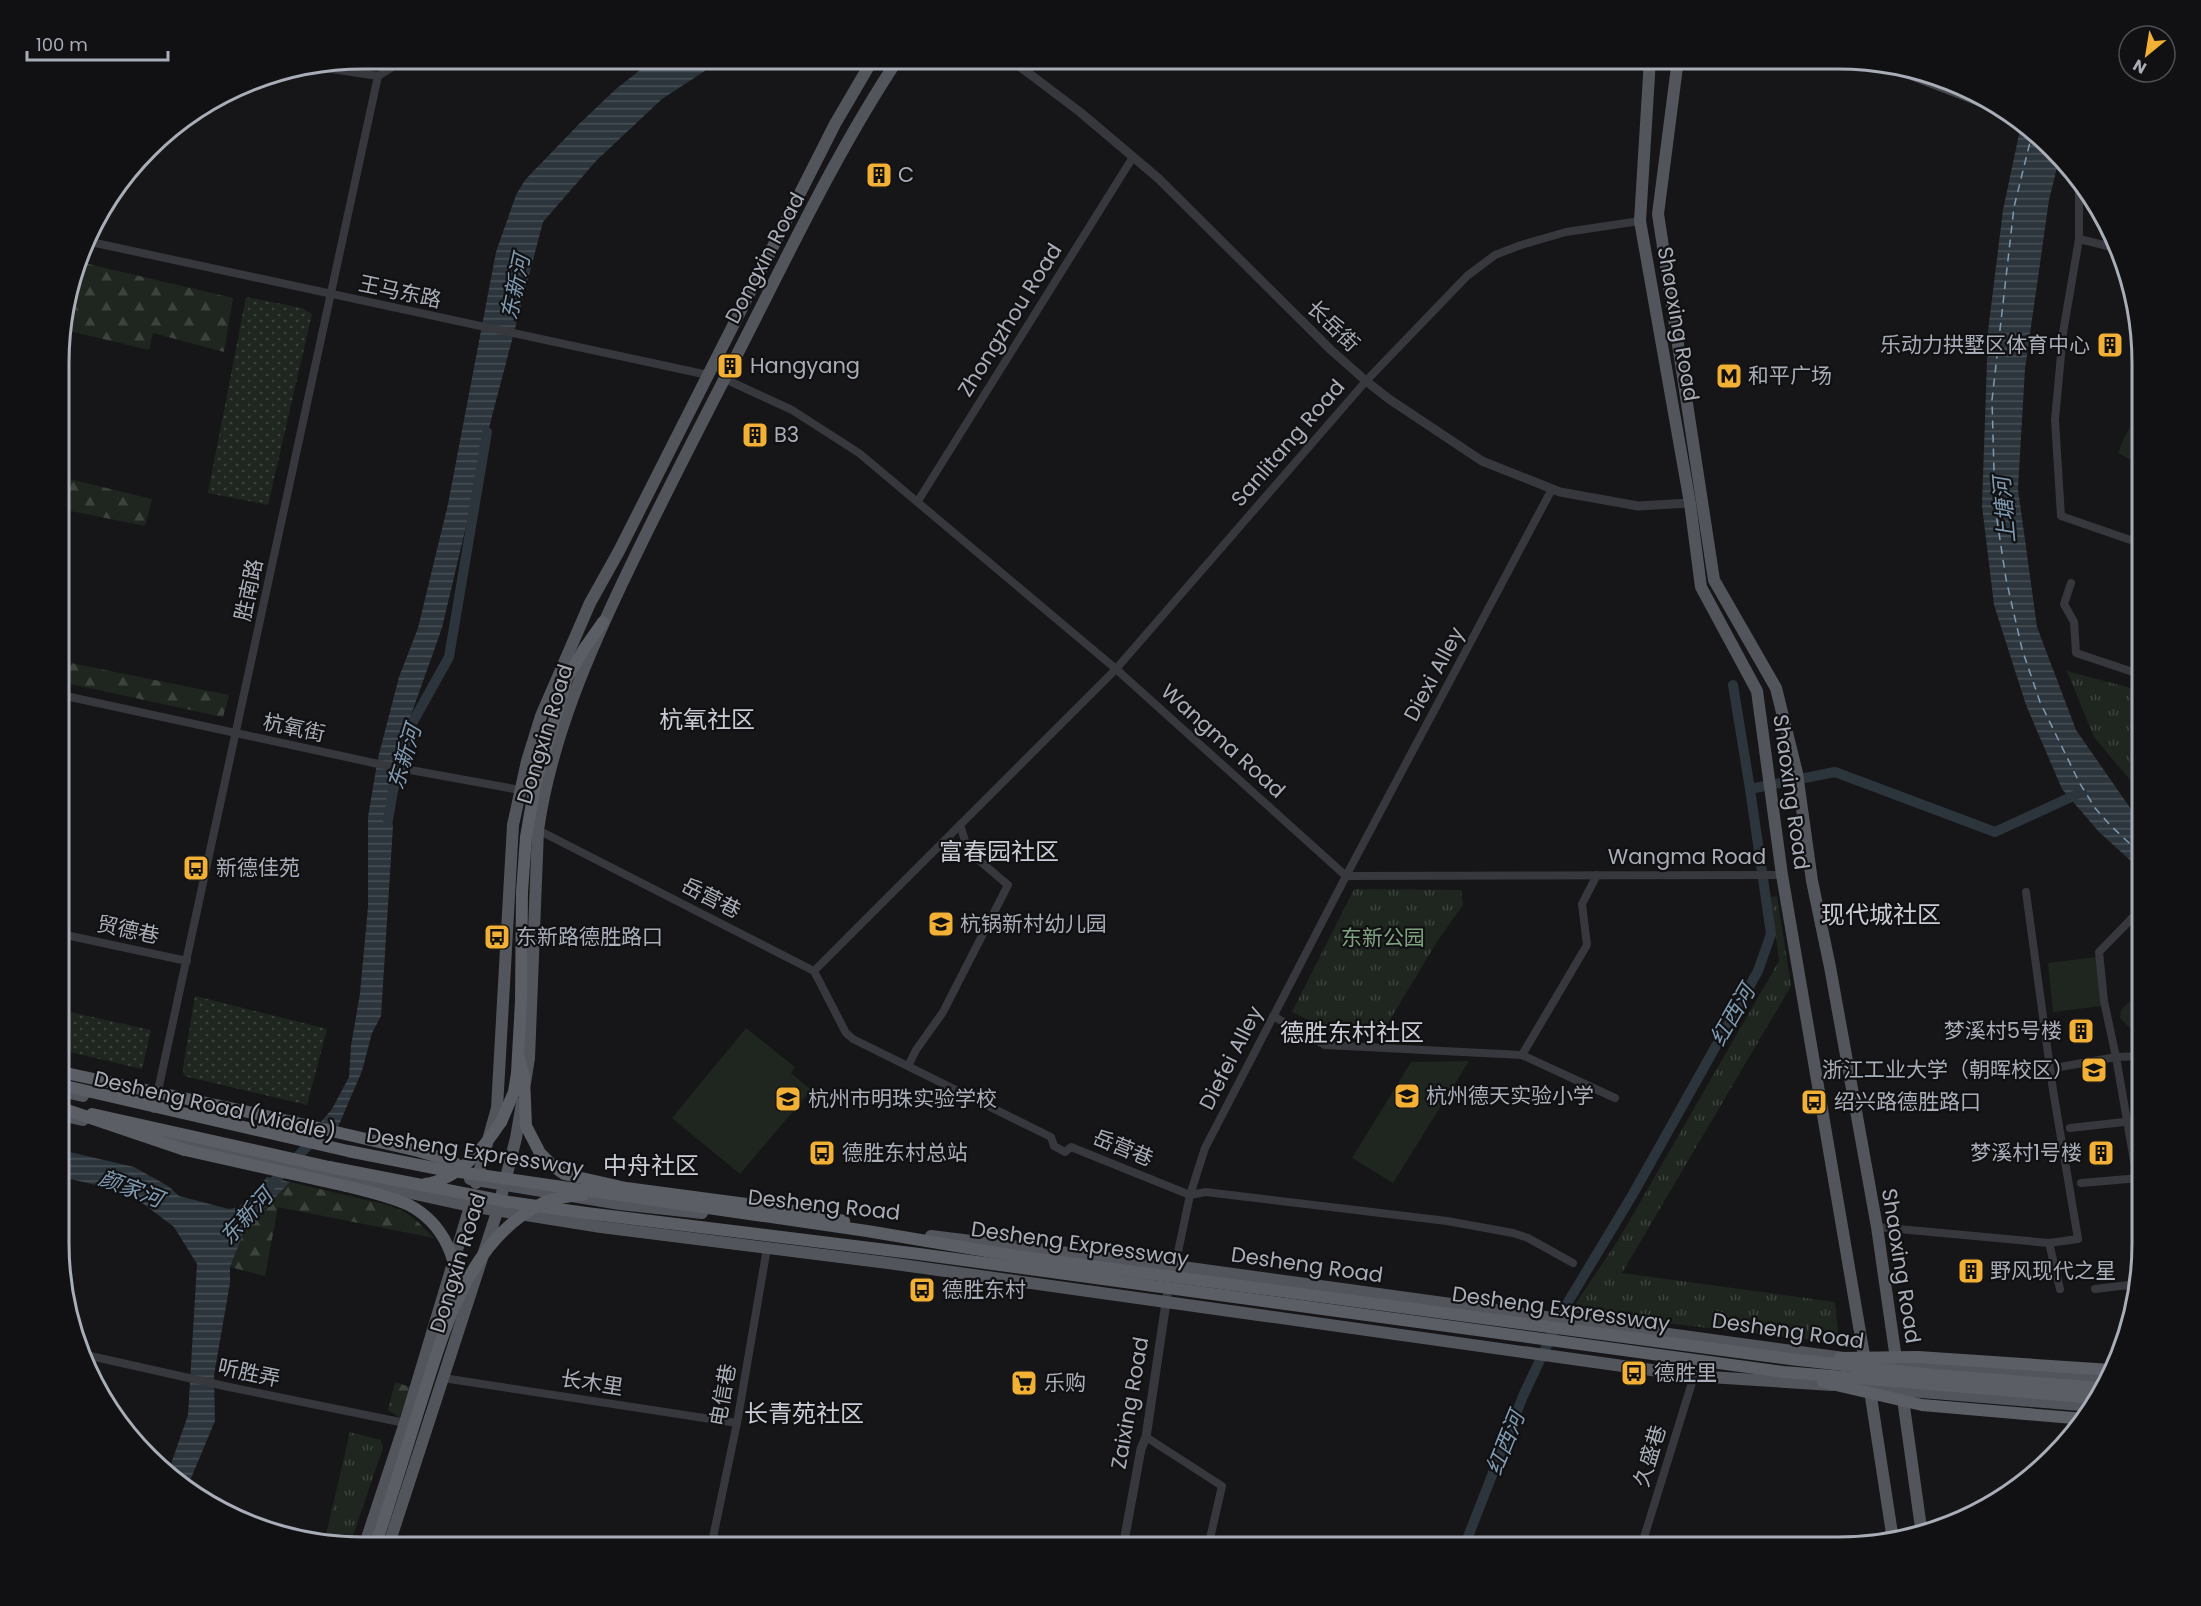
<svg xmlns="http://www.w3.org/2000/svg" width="2201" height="1606" font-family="Poppins,'Noto Sans SC',sans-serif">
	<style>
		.grass { fill: url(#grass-dots) }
		.forest { fill: url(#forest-firs) }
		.park { fill: url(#park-tufts) }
		.garden { fill: #1e261f }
		.water { fill: url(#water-rules) }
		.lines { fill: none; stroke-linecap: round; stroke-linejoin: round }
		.canal { stroke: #2c353c; stroke-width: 10 }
		.ferry { stroke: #7f9bb3; stroke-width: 1.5; stroke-dasharray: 8 6; stroke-linecap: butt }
		.minor { stroke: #37383d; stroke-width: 8 }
		.tertiary { stroke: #37383d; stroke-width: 9 }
		.secondary { stroke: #45474d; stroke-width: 10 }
		.primary { stroke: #53555c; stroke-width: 12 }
		.trunk { stroke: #5b5e65; stroke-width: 12 }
		.trunk-bridge { stroke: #5b5e65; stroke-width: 12 }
		.labels { text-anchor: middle; stroke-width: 4.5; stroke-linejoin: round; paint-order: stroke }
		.poi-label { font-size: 21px; fill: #a8adb8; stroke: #111113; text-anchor: start }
		.street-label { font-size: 21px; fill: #a8adb8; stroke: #111113 }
		.park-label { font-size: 21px; fill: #7fa381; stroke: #111113 }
		.water-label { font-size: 22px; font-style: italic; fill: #7f9bb3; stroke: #111113 }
		.quarter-label { font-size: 24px; fill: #c9ccd4; stroke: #111113 }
		.rim { fill: none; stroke: #a8adb8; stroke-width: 3 }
	</style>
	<defs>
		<pattern id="grass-dots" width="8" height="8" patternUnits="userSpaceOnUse" patternTransform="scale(1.5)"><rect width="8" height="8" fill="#1e261f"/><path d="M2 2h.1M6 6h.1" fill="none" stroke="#3c433d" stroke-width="1.8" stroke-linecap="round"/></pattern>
		<pattern id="forest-firs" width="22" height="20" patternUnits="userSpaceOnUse" patternTransform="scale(1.5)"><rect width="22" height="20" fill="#1e261f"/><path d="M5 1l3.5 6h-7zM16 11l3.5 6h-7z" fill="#3c433d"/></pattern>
		<pattern id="park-tufts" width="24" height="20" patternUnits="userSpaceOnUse" patternTransform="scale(1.5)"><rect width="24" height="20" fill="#1e261f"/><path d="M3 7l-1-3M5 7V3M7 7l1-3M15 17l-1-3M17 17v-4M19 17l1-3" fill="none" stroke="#3c433d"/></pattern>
		<pattern id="water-rules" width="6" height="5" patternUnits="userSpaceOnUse" patternTransform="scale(1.5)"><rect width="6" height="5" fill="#2c353c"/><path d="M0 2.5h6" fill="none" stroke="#485056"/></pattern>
	</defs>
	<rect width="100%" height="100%" fill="#161618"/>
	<g class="grass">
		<polygon points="246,297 302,308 312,314 268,505 208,493"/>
		<polygon points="195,996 327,1029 307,1105 184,1076 183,1068"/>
		<polygon points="61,1010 151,1030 142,1069 61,1050"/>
	</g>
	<g class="forest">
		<polygon points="80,262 233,298 224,352 153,333 149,350 61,329 61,323"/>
		<polygon points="61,477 152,499 145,526 61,509"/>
		<polygon points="61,661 229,695 223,717 61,682"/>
		<polygon points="290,1182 388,1205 405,1212 417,1221 434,1238 278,1207 265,1276 230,1267 243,1234 251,1222"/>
		<polygon points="395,1382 410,1387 400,1418 388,1410"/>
	</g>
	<g class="park">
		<polygon points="2067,671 2142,691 2142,732 2131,781 2094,737"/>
		<polygon points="1354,889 1461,890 1463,905 1438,940 1385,1028 1330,1030 1292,1012"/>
		<polygon points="1777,896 1791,986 1622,1273 1835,1302 1839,1343 1570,1312 1620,1237 1779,961 1771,897"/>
		<polygon points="350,1432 381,1440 383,1448 349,1547 324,1543"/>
	</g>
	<g class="garden">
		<polygon points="2142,406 2142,474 2138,464 2118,453 2124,438"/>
		<polygon points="2096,957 2102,1006 2053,1012 2048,963"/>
		<polygon points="2130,1001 2137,1003 2142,1007 2142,1049 2133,1047 2138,1036 2120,1018 2121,1010"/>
		<polygon points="746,1028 795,1067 791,1073 811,1090 740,1174 672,1118"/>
		<polygon points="1469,1061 1393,1183 1352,1158 1411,1062"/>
	</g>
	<g class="water">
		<polygon points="654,59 723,59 662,99 596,161 543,222 492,416 442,628 396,757 387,799 393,826 381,1016 372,1033 362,1071 338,1127 321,1122 332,1109 349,1077 351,1046 360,993 368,907 368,817 378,758 399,677 418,628 448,504 496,252 516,195 525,180 578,125 616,89"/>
		<polygon points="2022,120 2060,155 2049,200 2025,369 2018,489 2037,627 2076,730 2142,825 2142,871 2099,832 2062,789 2026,705 1994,605 1982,506 1988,331 2003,210"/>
		<polygon points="61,1150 134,1167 168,1186 179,1196 229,1209 239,1207 267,1177 290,1182 251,1222 243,1234 230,1267 230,1283 214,1375 215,1421 189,1483 189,1491 177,1484 169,1475 172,1461 188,1415 197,1264 174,1227 141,1202 123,1191 61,1177"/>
	</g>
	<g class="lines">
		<g class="canal">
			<polyline points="1733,685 1750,789"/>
			<polyline points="388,820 393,791 410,727 449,657 487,432"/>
			<polyline points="268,1188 327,1125"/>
			<polyline points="1464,1547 1523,1396 1565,1307 1633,1194 1758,971 1771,934 1750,789 1835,772 1995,832 2082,792"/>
		</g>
		<polyline class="ferry" points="2033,130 2014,207 1992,400 1995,507 2006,579 2022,649 2040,702 2079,782 2095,808 2110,825 2142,855"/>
		<g class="minor">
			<polyline points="319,67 378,76 405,59"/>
			<polyline points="2079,180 2079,239 2063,333 2055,420 2061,516 2142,544"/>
			<polyline points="2079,239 2116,248"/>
			<polyline points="86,241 708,375"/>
			<polyline points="725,379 792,410 859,453 1116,669 1346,876 1782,875"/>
			<polyline points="918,501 1133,157"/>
			<polyline points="2071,583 2064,604 2074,622 2076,653 2142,675"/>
			<polyline points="61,695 383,765 520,790"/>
			<polyline points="538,830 814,971 846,1033 853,1039 1051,1137 1054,1146 1065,1152 1071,1147 1190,1195 1206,1192 1447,1221 1513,1233 1528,1238 1573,1263"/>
			<polyline points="2026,892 2053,1090 2078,1239 2049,1243"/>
			<polyline points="2142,908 2099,952 2104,1001 2116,1057 2142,1056"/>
			<polyline points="2132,918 2142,927"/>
			<polyline points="61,934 187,961"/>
			<polyline points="814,971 1116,669 1366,381 1467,276 1495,255 1521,245 1566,232 1640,221"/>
			<polyline points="1273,1016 1325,1045 1522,1055 1615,1098"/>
			<polyline points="1522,1055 1587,945 1582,904 1597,875"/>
			<polyline points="908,1066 916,1050 943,1012 1008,885 974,856 965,841 960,825"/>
			<polyline points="2060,1067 2116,1057 2137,1178"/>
			<polyline points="154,1109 378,76"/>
			<polyline points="2070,1128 2142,1120"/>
			<polyline points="2081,1183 2140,1178"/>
			<polyline points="1877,1227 2049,1243 2060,1289"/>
			<polyline points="1175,1266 1190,1195 1205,1148 1346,876 1552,489"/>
			<polyline points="2095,1289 2138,1284"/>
			<polyline points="86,1355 229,1387 405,1423"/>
			<polyline points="443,1378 737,1423"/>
			<polyline points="1146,1437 1222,1486 1208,1547"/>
			<polyline points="711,1547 737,1423 767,1248"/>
			<polyline points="1641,1547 1694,1376"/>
		</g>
		<g class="tertiary">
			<polyline points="1010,59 1080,112 1158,178 1331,350 1366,381 1389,399 1482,461 1560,492 1638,506 1690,503"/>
			<polyline points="1123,1547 1141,1449 1146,1437 1167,1296"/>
		</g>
		<polyline class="secondary" points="1888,66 2005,111"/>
		<g class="primary">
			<polyline points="1650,59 1640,221 1690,503 1701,587 1757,691 1782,875 1866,1367"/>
			<polyline points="1678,59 1658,214 1714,580 1776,688 1797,773 1812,881 1830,967 1877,1227 1897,1366"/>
			<path d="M 525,1083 L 529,1058 L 538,830 C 551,739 589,652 629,569 C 661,502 695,436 729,370 C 783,266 833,157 898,59"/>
			<polyline points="61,1091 83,1096"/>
			<polyline points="61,1115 83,1120"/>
			<polyline points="165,1139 470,1206 601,1227 888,1263 1694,1376 1832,1385"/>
			<polyline points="470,1179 620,1204 702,1213"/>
			<polyline points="476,1183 497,1108 513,825 527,761 541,716 590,603 619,551 835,124 873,59"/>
			<polyline points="931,1236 1175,1266 1851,1359"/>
			<polyline points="1868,1361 2105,1381"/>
			<polyline points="1869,1384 1893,1540"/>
			<polyline points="1861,1387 2092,1406"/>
			<polyline points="1902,1392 1922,1535"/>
			<polyline points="364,1547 405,1423 472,1200"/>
			<polyline points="388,1547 498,1209 516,1138 522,1103"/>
		</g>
		<g class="trunk">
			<polyline points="92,1114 329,1167"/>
			<polyline points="258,1114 418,1151 452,1161 469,1174"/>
			<polyline points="501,1122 514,1092 517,1073 521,1001 522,892 526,837 535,785 567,678 584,649 603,622"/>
			<polyline points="185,1150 346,1186"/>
		</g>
		<g class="trunk-bridge">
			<polyline points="518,1055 524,1077 526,1126 540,1153 553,1166 564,1174 626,1188 777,1208 844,1221"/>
			<polyline points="61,1072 258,1114"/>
			<polyline points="61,1085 348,1151 439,1169 867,1231 1016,1256 1790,1359 1933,1375 2101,1388"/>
			<polyline points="61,1108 185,1150"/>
			<polyline points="329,1167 509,1202 586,1213 919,1254 1784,1372 2096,1398"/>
			<path d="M 425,1184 C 458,1180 483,1149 501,1122"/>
			<path d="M 346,1186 C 366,1191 389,1196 409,1205 C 443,1223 462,1262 454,1300"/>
			<polyline points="1840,1358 1918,1357 2111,1370"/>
			<polyline points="1823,1382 1922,1405 2085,1419"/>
			<path d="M 375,1547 C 390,1502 404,1457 418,1412 C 442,1339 464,1244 539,1205 C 552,1198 568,1196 583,1195"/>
		</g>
	</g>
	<defs>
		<g id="building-square" transform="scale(1.35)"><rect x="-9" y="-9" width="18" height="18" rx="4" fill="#f2b134" stroke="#111113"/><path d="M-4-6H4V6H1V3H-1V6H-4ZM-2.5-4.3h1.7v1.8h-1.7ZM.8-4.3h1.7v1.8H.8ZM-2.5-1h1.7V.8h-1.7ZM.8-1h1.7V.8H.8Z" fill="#111"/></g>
		<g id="metro-square" transform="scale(1.35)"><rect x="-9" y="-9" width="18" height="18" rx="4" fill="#f2b134" stroke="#111113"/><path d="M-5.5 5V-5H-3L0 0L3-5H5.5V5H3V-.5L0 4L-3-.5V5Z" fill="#111"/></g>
		<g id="bus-square" transform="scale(1.35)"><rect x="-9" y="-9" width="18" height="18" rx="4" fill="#f2b134" stroke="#111113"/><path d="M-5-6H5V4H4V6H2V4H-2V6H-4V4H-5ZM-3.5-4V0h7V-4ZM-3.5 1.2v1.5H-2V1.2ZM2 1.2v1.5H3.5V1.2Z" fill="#111"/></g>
		<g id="school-square" transform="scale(1.35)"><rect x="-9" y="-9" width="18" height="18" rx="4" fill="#f2b134" stroke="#111113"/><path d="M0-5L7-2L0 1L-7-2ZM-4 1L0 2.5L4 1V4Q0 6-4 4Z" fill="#111"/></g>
		<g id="university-square" transform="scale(1.35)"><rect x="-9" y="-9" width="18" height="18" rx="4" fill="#f2b134" stroke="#111113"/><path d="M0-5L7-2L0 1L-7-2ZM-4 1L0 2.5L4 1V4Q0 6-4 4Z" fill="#111"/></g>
		<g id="supermarket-square" transform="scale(1.35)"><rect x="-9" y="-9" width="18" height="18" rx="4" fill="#f2b134" stroke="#111113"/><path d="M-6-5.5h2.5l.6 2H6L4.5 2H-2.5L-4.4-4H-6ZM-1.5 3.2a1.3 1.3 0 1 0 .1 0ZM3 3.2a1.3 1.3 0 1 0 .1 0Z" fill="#111"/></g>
	</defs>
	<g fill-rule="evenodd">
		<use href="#building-square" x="879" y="175"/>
		<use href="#building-square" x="2110" y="345"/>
		<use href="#building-square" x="730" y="366"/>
		<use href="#metro-square" x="1729" y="376"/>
		<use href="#building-square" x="755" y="435"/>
		<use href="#bus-square" x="196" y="868"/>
		<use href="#school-square" x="941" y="924"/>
		<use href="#bus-square" x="497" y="937"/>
		<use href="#building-square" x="2081" y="1031"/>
		<use href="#university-square" x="2094" y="1070"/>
		<use href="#school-square" x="1407" y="1096"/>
		<use href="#school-square" x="788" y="1099"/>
		<use href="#bus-square" x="1814" y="1102"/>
		<use href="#bus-square" x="822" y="1153"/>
		<use href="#building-square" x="2101" y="1153"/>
		<use href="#building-square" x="1971" y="1271"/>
		<use href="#bus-square" x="922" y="1290"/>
		<use href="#bus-square" x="1634" y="1373"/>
		<use href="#supermarket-square" x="1024" y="1383"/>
	</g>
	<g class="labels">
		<g class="poi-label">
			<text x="898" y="182">C</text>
			<text x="2090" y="352" text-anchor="end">乐动力拱墅区体育中心</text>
			<text x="750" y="373">Hangyang</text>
			<text x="1748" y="383">和平广场</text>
			<text x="774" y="442">B3</text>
			<text x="216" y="875">新德佳苑</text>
			<text x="960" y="931">杭锅新村幼儿园</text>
			<text x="516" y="944">东新路德胜路口</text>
			<text x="2062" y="1038" text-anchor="end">梦溪村5号楼</text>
			<text x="2074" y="1077" text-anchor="end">浙江工业大学（朝晖校区）</text>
			<text x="1426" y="1103">杭州德天实验小学</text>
			<text x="808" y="1106">杭州市明珠实验学校</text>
			<text x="1834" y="1109">绍兴路德胜路口</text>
			<text x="842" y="1160">德胜东村总站</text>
			<text x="2082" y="1160" text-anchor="end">梦溪村1号楼</text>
			<text x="1990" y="1278">野风现代之星</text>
			<text x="942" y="1297">德胜东村</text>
			<text x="1654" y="1380">德胜里</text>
			<text x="1044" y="1390">乐购</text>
		</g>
		<g class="street-label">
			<text transform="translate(765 258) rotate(-62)" y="7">Dongxin Road</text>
			<text transform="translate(400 292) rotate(12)" y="7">王马东路</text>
			<text transform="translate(1010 320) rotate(-58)" y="7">Zhongzhou Road</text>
			<text transform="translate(1678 324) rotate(80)" y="7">Shaoxing Road</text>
			<text transform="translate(1333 326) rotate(44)" y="7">长岳街</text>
			<text transform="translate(1288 443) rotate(-49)" y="7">Sanlitang Road</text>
			<text transform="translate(249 590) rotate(-78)" y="7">胜南路</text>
			<text transform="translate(1434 674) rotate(-62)" y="7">Diexi Alley</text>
			<text transform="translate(294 728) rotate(12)" y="7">杭氧街</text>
			<text transform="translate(545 734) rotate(-73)" y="7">Dongxin Road</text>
			<text transform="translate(1223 741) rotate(42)" y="7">Wangma Road</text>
			<text transform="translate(1791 792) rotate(82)" y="7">Shaoxing Road</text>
			<text x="1687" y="864">Wangma Road</text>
			<text transform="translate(711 898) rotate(27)" y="7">岳营巷</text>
			<text transform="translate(128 930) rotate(12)" y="7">贸德巷</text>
			<text transform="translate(1231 1058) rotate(-63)" y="7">Diefei Alley</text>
			<text transform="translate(215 1106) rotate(13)" y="7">Desheng Road (Middle)</text>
			<text transform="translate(1123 1148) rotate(22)" y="7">岳营巷</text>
			<text transform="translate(475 1152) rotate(9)" y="7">Desheng Expressway</text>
			<text transform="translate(824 1205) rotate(6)" y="7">Desheng Road</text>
			<text transform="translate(1080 1244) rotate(8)" y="7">Desheng Expressway</text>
			<text transform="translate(458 1263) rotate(-73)" y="7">Dongxin Road</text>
			<text transform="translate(1307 1265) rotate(8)" y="7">Desheng Road</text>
			<text transform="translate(1901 1266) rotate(81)" y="7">Shaoxing Road</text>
			<text transform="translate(1561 1309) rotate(8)" y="7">Desheng Expressway</text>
			<text transform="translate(1788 1331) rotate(8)" y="7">Desheng Road</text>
			<text transform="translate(249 1373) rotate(12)" y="7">听胜弄</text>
			<text transform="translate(592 1383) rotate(9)" y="7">长木里</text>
			<text transform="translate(723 1395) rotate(-80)" y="7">电信巷</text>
			<text transform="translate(1130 1403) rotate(-80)" y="7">Zaixing Road</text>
			<text transform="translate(1650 1456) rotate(-73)" y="7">久盛巷</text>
		</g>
		<g class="park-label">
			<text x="1383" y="945">东新公园</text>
		</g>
		<g class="water-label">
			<text transform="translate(515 287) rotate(-78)" y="8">东新河</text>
			<text transform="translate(2004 510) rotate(-95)" y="8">上塘河</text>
			<text transform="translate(404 757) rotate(-73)" y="8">东新河</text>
			<text transform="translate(1732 1015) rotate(-60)" y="8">红西河</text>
			<text transform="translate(131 1188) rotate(21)" y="8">颜家河</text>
			<text transform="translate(246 1216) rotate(-48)" y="8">东新河</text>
			<text transform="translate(1505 1443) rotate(-68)" y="8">红西河</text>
		</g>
		<g class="quarter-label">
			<text x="707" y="728">杭氧社区</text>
			<text x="999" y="860">富春园社区</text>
			<text x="1881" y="923">现代城社区</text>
			<text x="1352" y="1041">德胜东村社区</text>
			<text x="651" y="1174">中舟社区</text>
			<text x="804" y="1422">长青苑社区</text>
		</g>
	</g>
	<path d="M0 0H2201V1606H0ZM363 69H1838A294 294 0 0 1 2132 363V1243A294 294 0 0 1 1838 1537H363A294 294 0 0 1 69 1243V363A294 294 0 0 1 363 69Z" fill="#111113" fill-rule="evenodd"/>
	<path class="rim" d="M363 69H1838A294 294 0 0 1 2132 363V1243A294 294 0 0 1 1838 1537H363A294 294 0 0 1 69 1243V363A294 294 0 0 1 363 69Z"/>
	<g transform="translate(2147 54) rotate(210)"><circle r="28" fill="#111113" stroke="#4d4f55" stroke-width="1.5"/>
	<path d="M0-4.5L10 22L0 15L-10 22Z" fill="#f2b134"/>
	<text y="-9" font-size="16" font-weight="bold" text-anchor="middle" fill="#a8adb8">N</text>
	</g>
	<path d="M27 51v9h141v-9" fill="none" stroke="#a8adb8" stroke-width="3"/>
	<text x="36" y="51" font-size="18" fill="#a8adb8" stroke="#111113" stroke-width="4.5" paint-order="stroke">100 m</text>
</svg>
